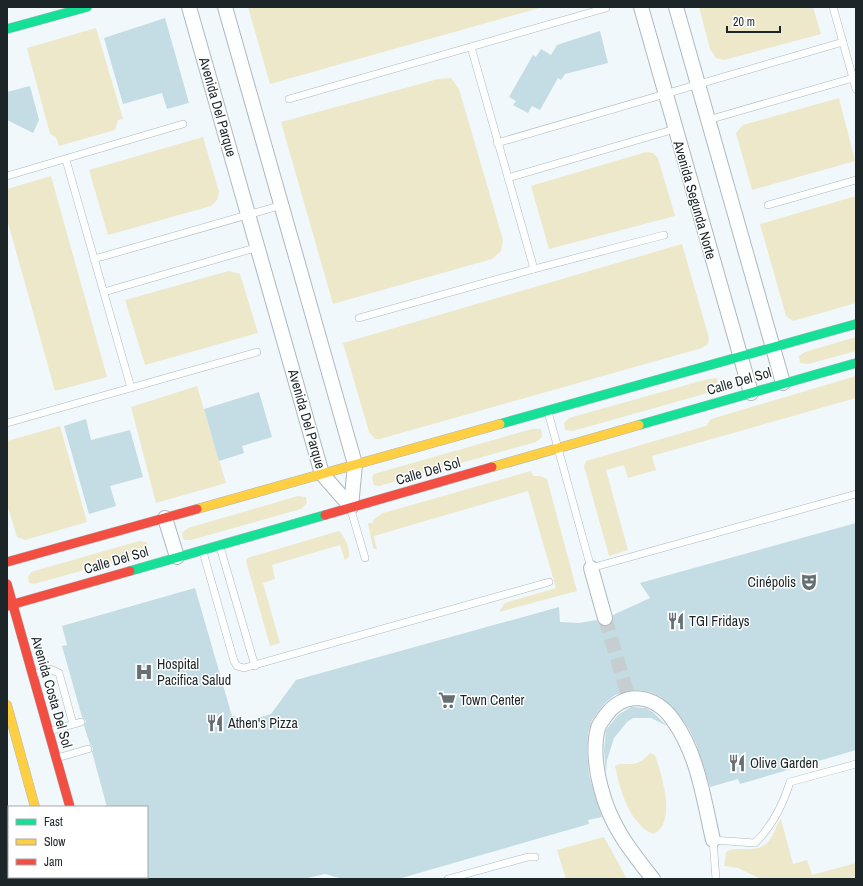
<svg xmlns="http://www.w3.org/2000/svg" width="863" height="886" font-family="'Archivo Narrow',sans-serif">
	<style>
		.green { fill: #eee8ca }
		.building { fill: #c4dce3 }
		.lines { fill: none; stroke-linecap: round; stroke-linejoin: round }
		.street-tunnel { stroke: #c6ced1; stroke-width: 14; stroke-dasharray: 14 7; stroke-linecap: butt }
		.lane-casing { stroke: #b0b8bb; stroke-width: 8 }
		.street-casing { stroke: #b0b8bb; stroke-width: 16 }
		.fast-casing { stroke: #b0b8bb; stroke-width: 10 }
		.slow-casing { stroke: #b0b8bb; stroke-width: 10 }
		.jam-casing { stroke: #b0b8bb; stroke-width: 10 }
		.lane { stroke: #fdfefe; stroke-width: 7 }
		.street { stroke: #fdfefe; stroke-width: 14 }
		.fast { stroke: #16e098; stroke-width: 9 }
		.slow { stroke: #ffcf43; stroke-width: 9 }
		.jam { stroke: #f24e42; stroke-width: 9 }
		.labels { text-anchor: middle; stroke-width: 3; stroke-linejoin: round; paint-order: stroke }
		.street-label { font-size: 14px; fill: #1c2628; stroke: #fff }
		.poi-label { font-size: 14px; fill: #1c2628; stroke: #fff; text-anchor: start }
	</style>
	<rect width="100%" height="100%" fill="#f0f8fb"/>
	<g class="green">
		<polygon points="248,7 543,7 270,84"/>
		<polygon points="699,7 813,7 821,34 724,60 716,58 710,49"/>
		<polygon points="96,28 123,119 118,120 115,130 59,146 56,137 50,134 27,48"/>
		<polygon points="451,78 459,89 503,240 501,251 492,259 333,304 281,122 438,79"/>
		<polygon points="839,98 855,161 752,190 736,133 743,125"/>
		<polygon points="203,137 219,192 217,200 211,206 108,235 89,170"/>
		<polygon points="646,152 653,153 658,158 675,216 549,249 531,186"/>
		<polygon points="51,176 107,377 55,391 7,219 7,189"/>
		<polygon points="856,196 856,303 793,321 786,316 760,224"/>
		<polygon points="682,244 709,338 708,344 702,348 380,439 375,439 369,432 343,343"/>
		<polygon points="229,271 240,274 258,333 145,365 125,300"/>
		<polygon points="856,337 856,351 808,364 800,363 799,356 805,352"/>
		<polygon points="856,376 856,398 652,456 656,470 628,478 624,465 606,470 628,550 609,556 584,466 586,461 706,426 711,419"/>
		<polygon points="717,378 718,386 711,392 573,431 565,430 564,423 569,418 708,379"/>
		<polygon points="197,386 226,483 156,503 131,407"/>
		<polygon points="60,426 87,522 25,540 17,537 7,504 7,441"/>
		<polygon points="532,429 541,429 542,437 536,442 379,486 374,485 372,478 374,474"/>
		<polygon points="531,471 533,476 541,476 547,479 577,591 499,612 505,603 556,588 528,491 374,536 377,550 373,548 368,523 373,523 373,520 383,513"/>
		<polygon points="298,496 306,497 307,503 301,509 191,540 184,540 182,533 188,528"/>
		<path d="M 339,531 C 345,537 350,548 349,557 L 345,560 L 340,545 L 272,565 L 275,579 L 263,583 L 280,643 L 270,646 L 246,561 L 247,558 Z"/>
		<polygon points="139,541 147,542 148,548 141,554 34,584 29,583 28,577 31,572"/>
		<path d="M 650,753 L 655,755 C 661,773 678,823 653,834 C 629,823 620,790 615,766 C 624,759 634,772 650,753 Z"/>
		<path d="M 781,819 L 793,864 L 807,860 L 812,875 L 856,863 L 856,879 L 761,879 L 738,868 L 724,866 L 726,852 C 739,844 759,857 771,838 C 775,832 776,825 781,819 Z"/>
		<polygon points="604,837 627,879 566,879 557,850"/>
	</g>
	<g class="building">
		<polygon points="165,18 189,103 167,109 162,93 123,104 104,38"/>
		<polygon points="600,31 608,63 565,74 561,80 558,78 540,110 532,106 528,113 513,105 516,101 509,97 533,55 536,57 541,49 551,55 557,45"/>
		<polygon points="30,86 39,120 33,133 7,120 7,92"/>
		<polygon points="259,392 272,437 242,446 244,453 219,461 204,409"/>
		<polygon points="86,419 91,440 130,430 143,477 110,486 116,506 89,514 64,426"/>
		<polygon points="856,523 856,750 740,784 738,779 710,787 696,744 689,729 672,706 661,697 650,692 638,690 627,691 615,695 605,703 592,720 588,733 587,751 589,775 602,817 588,820 589,824 398,879 343,879 325,874 303,879 147,879 147,807 107,807 92,752 93,748 90,744 84,726 86,721 82,717 62,646 67,645 62,626 195,588 232,716 235,716 237,724 271,714 296,680 559,607 560,622 579,623 597,620 599,624 608,626 613,620 613,615 650,598 640,583"/>
		<polygon points="631,707 646,708 653,712 667,726 651,718 633,718 627,722 614,738 607,760 606,774 604,750 606,730 618,715"/>
	</g>
	<g class="lines">
		<polyline class="street-tunnel" points="605,618 629,699"/>
		<g class="lane-casing">
			<g id="lane">
				<polyline points="833,7 856,89"/>
				<polyline points="471,47 534,269"/>
				<polyline points="289,99 606,8"/>
				<polyline points="708,120 853,78"/>
				<polyline points="497,143 843,42"/>
				<polyline points="66,160 131,388"/>
				<polyline points="7,176 183,124"/>
				<polyline points="508,178 675,129"/>
				<polyline points="768,205 856,180"/>
				<polyline points="94,259 282,205"/>
				<polyline points="104,292 258,247"/>
				<polyline points="359,318 534,269 664,235"/>
				<polyline points="548,412 591,568 856,494"/>
				<polyline points="7,423 257,352"/>
				<polyline points="351,510 365,558"/>
				<polyline points="220,547 255,666"/>
				<polyline points="203,552 234,661 237,666 244,668 549,582"/>
				<polyline points="34,674 50,669 59,673 73,724"/>
				<polyline points="50,731 81,722"/>
				<polyline points="57,758 88,749"/>
				<polyline points="448,879 528,857 535,857"/>
				<path d="M 716,879 L 713,840 L 755,843 C 772,826 783,805 790,782 L 856,764"/>
			</g>
		</g>
		<g class="street-casing">
			<g id="street">
				<polyline points="189,7 322,474 351,507"/>
				<polyline points="225,7 355,464 351,507"/>
				<polyline points="641,7 751,393"/>
				<polyline points="676,7 783,383"/>
				<polyline points="165,518 177,557"/>
				<polyline points="591,568 605,618"/>
				<path d="M 653,879 C 630,850 610,825 601,788 C 596,771 593,746 598,728 C 599,724 602,721 604,718 C 623,689 655,694 673,720 C 698,754 704,801 713,840"/>
			</g>
		</g>
		<g class="fast-casing">
			<g id="fast">
				<polyline points="7,29 87,7"/>
				<polyline points="500,424 856,324"/>
				<polyline points="639,425 856,363"/>
				<polyline points="130,571 325,515"/>
			</g>
		</g>
		<g class="slow-casing">
			<g id="slow">
				<polyline points="492,467 639,425"/>
				<polyline points="197,509 500,424"/>
				<polyline points="7,705 35,807"/>
				<polyline points="90,877 91,879"/>
			</g>
		</g>
		<g class="jam-casing">
			<g id="jam">
				<polyline points="325,515 492,467"/>
				<polyline points="7,562 197,509"/>
				<polyline points="7,584 70,807"/>
				<polyline points="7,606 130,571"/>
				<polyline points="55,877 56,879"/>
			</g>
		</g>
		<use href="#lane" class="lane"/>
		<use href="#street" class="street"/>
		<use href="#fast" class="fast"/>
		<use href="#slow" class="slow"/>
		<use href="#jam" class="jam"/>
	</g>
	<defs>
		<g id="theatre-bare" transform="scale(1.38)"><path d="M-5-5.5Q0-4 5-5.5V0Q5 5 0 6Q-5 5-5 0ZM-3.3-2.5H-1v1.5H-3.3ZM1-2.5H3.3v1.5H1ZM-2.8 1Q0 5.5 2.8 1Z" fill="#667072" stroke="#fff" stroke-width="2.5" paint-order="stroke"/></g>
		<g id="restaurant-bare" transform="scale(1.38)"><path d="M-5-6h1v4h1v-4h1v4h1v-4h1v5L-1.5 .5V6h-2V.5L-5-1ZM5-6V6H3V1.5H1.5Q1.5-4 5-6Z" fill="#667072" stroke="#fff" stroke-width="2.5" paint-order="stroke"/></g>
		<g id="hospital-bare" transform="scale(1.38)"><path d="M-5-5h3v3.5h4V-5h3V5h-3V1.5h-4V5h-3Z" fill="#667072" stroke="#fff" stroke-width="2.5" paint-order="stroke"/></g>
		<g id="supermarket-bare" transform="scale(1.38)"><path d="M-6-5.5h2.5l.6 2H6L4.5 2H-2.5L-4.4-4H-6ZM-1.5 3.2a1.3 1.3 0 1 0 .1 0ZM3 3.2a1.3 1.3 0 1 0 .1 0Z" fill="#667072" stroke="#fff" stroke-width="2.5" paint-order="stroke"/></g>
	</defs>
	<g fill-rule="evenodd">
		<use href="#theatre-bare" x="809" y="582"/>
		<use href="#restaurant-bare" x="676" y="621"/>
		<use href="#hospital-bare" x="144" y="672"/>
		<use href="#supermarket-bare" x="447" y="700"/>
		<use href="#restaurant-bare" x="215" y="723"/>
		<use href="#restaurant-bare" x="737" y="763"/>
	</g>
	<g class="labels">
		<g class="street-label">
			<text transform="translate(218 107) rotate(74)" y="5">Avenida Del Parque</text>
			<text transform="translate(695 200) rotate(74)" y="5">Avenida Segunda Norte</text>
			<text transform="translate(739 381) rotate(-16)" y="5">Calle Del Sol</text>
			<text transform="translate(307 419) rotate(74)" y="5">Avenida Del Parque</text>
			<text transform="translate(428 471) rotate(-16)" y="5">Calle Del Sol</text>
			<text transform="translate(116 560) rotate(-16)" y="5">Calle Del Sol</text>
			<text transform="translate(52 692) rotate(74)" y="5">Avenida Costa Del Sol</text>
		</g>
		<g class="poi-label">
			<text x="796" y="587" text-anchor="end">Cinépolis</text>
			<text x="689" y="626">TGI Fridays</text>
			<text x="157" y="669">Hospital<tspan x="157" dy="16">Pacifica Salud</tspan></text>
			<text x="460" y="705">Town Center</text>
			<text x="228" y="728">Athen's Pizza</text>
			<text x="750" y="768">Olive Garden</text>
		</g>
	</g>
	<rect width="863" height="886" fill="none" stroke="#1c2628" stroke-width="16"/>
	<rect x="8" y="806" width="140" height="72" fill="#ffffff" stroke="#a4a8a9"/>
	<rect x="16" y="819" width="20" height="6" fill="#16e098" stroke="#a4a8a9"/>
	<text x="44" y="826" font-size="12" fill="#1c2628">Fast</text>
	<rect x="16" y="839" width="20" height="6" fill="#ffcf43" stroke="#a4a8a9"/>
	<text x="44" y="846" font-size="12" fill="#1c2628">Slow</text>
	<rect x="16" y="859" width="20" height="6" fill="#f24e42" stroke="#a4a8a9"/>
	<text x="44" y="866" font-size="12" fill="#1c2628">Jam</text>
	<path d="M727 26v6h53v-6" fill="none" stroke="#1c2628" stroke-width="2"/>
	<text x="733" y="26" font-size="12" fill="#1c2628" stroke="#ffffff" stroke-width="3" paint-order="stroke">20 m</text>
</svg>
